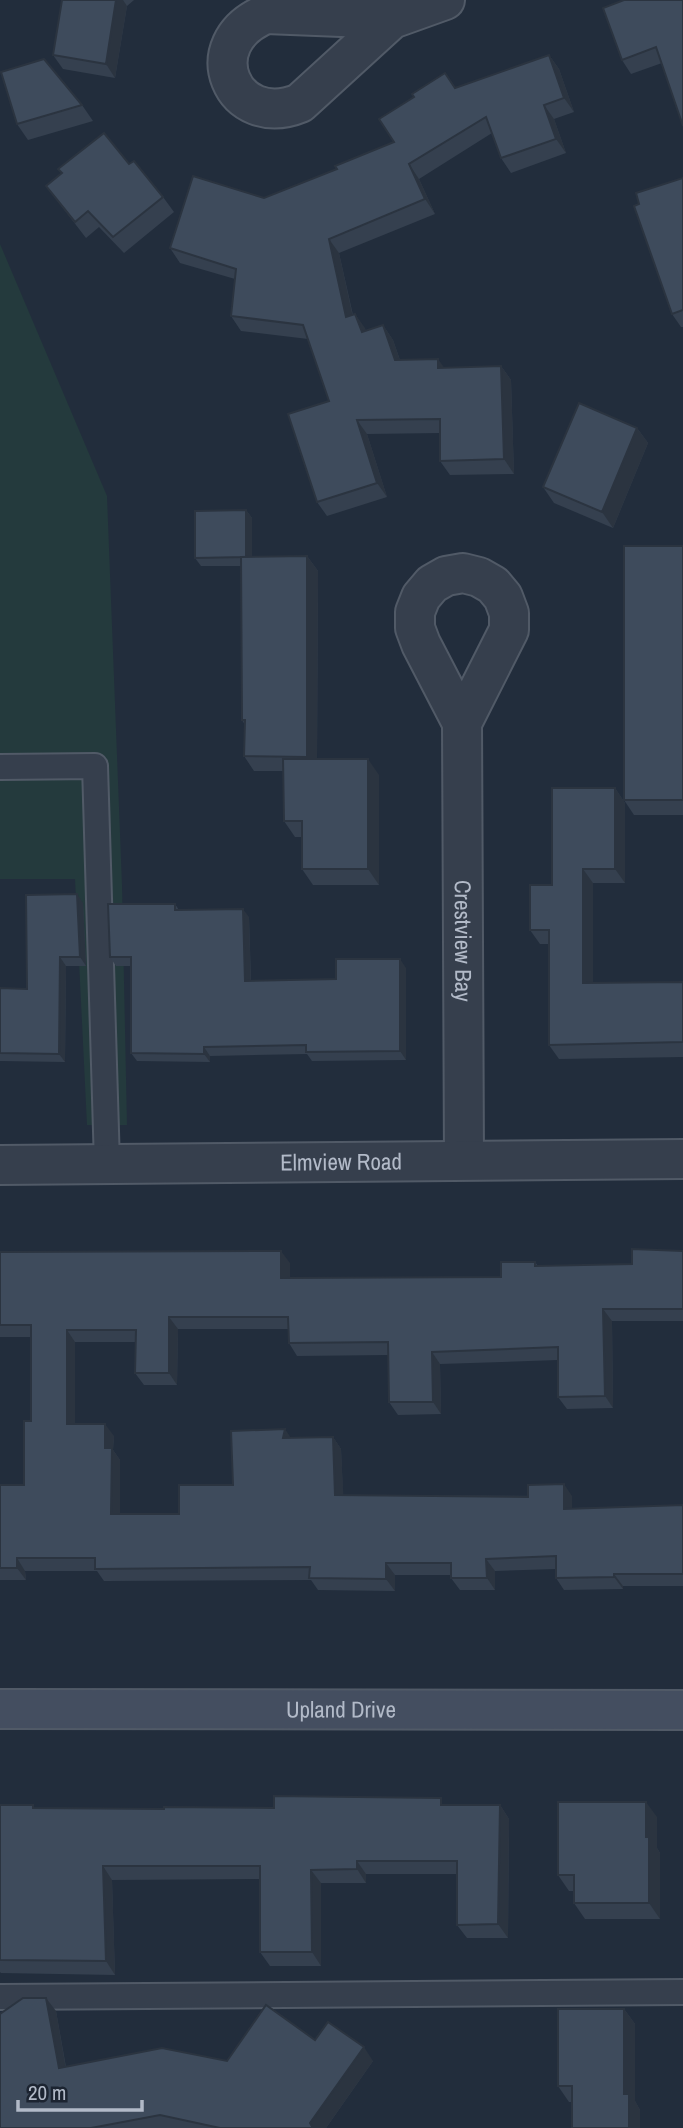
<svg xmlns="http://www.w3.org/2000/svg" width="683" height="2128" font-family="'Archivo Narrow',sans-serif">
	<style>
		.green { fill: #243a3d }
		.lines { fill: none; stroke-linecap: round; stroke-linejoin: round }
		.lane-casing { stroke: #515a67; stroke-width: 28 }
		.street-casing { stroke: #515a67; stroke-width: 42 }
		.secondary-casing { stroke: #515a67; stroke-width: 42 }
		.lane { stroke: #363f4d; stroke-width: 24 }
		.street { stroke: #363f4d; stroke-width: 38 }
		.secondary { stroke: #444e60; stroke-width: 38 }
		.wall { fill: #35404f }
		.shaded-wall { fill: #2b3440 }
		.building { fill: #3e4b5c; stroke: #2b3440; stroke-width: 2 }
		.labels { text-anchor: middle; stroke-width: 6; stroke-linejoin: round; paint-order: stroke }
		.street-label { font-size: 23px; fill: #b2bac8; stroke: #1c2431 }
	</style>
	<rect width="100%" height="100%" fill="#222d3c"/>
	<polygon class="green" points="0,244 107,496 122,885 127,1125 87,1125 75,879 0,879"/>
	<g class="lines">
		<g class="lane-casing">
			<g id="lane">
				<polyline points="0,767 95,766 107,1164"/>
				<polyline points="0,1997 683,1992"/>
			</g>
		</g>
		<g class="street-casing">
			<g id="street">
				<path d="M 392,19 L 300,103 C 232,131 195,43 266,14 L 392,19 L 445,0"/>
				<path id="s1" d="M 462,723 L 509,630 L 509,613 L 503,597 L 493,585 L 479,577 L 463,573 L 446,576 L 432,584 L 421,597 L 415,612 L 415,628 L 421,644 L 462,723 L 464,1160"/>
				<path id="s2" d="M 0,1165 L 683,1159"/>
			</g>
		</g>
		<g class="secondary-casing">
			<g id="secondary">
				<path id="s3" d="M 0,1709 L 683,1710"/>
			</g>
		</g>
		<use href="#lane" class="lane"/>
		<use href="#street" class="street"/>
		<use href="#secondary" class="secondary"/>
	</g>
	<g class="wall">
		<polygon points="62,0 134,0 127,6 115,78 63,69 53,55"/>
		<polygon points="683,0 662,63 631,74 622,60"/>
		<polygon points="549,55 559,69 574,112 554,119 566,153 511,173 501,158 492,133 419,179 435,214 339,253 353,315 355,314 366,331 383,325 393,340 400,360 444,368 501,366 511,380 514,474 450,475 440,461 440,433 367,434 387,497 327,516 317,502 329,401 308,339 241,331 231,316 235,279 180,263 170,248 264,198 337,169 394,142 456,88"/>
		<polygon points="82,105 93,121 28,140 17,124"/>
		<polygon points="129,164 163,197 174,212 124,253 99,227 86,238 46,186"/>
		<polygon points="683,178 683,327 681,327 672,314 639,204"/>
		<polygon points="637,428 648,443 613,528 554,503 543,487"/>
		<polygon points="246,510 252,518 252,557 307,556 318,571 317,759 379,775 379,885 313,885 302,869 302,837 295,837 284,821 283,771 254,771 244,756 245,725 242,720 241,566 201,566 195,558"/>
		<polygon points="683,546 683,815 634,815 624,800"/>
		<polygon points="615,788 625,803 625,883 593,883 593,983 683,982 683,1057 559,1059 549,1045 549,944 540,944 530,930 552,885"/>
		<polygon points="83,903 86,966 66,966 65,1062 0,1061 0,988 27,989"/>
		<polygon points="175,904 179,910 249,917 251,981 336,979 406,968 406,1060 312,1061 307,1054 210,1056 210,1062 137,1061 131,1053 131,966 116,966 110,957"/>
		<polygon points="683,1251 683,1321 612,1321 613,1408 567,1409 558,1397 558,1360 440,1364 441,1414 398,1415 389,1402 388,1355 297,1356 289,1343 289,1329 178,1329 177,1385 144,1385 135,1373 136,1342 75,1342 75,1424 114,1436 113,1450 120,1460 120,1514 179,1514 233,1485 291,1438 333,1437 341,1449 343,1495 572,1496 572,1508 683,1505 683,1586 623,1586 623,1589 564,1590 556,1578 556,1569 495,1571 495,1590 460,1590 451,1578 451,1575 395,1575 395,1591 318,1590 311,1580 104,1581 97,1571 25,1571 26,1580 0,1580 0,1485 24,1485 31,1421 31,1337 0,1337 0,1252 290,1263 290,1278 501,1277 535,1262 538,1266 632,1264"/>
		<polygon points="0,1805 35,1808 164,1809 500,1805 509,1819 508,1938 467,1938 457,1925 457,1874 366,1874 366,1883 321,1883 321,1966 270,1966 260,1952 260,1879 112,1880 115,1975 1,1973 0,1972"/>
		<polygon points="657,1817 657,1848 660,1853 660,1919 585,1919 574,1903 574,1891 569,1891 558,1875"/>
		<polygon points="624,2009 635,2024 635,2101 640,2110 640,2128 572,2128 572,2102 569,2102 558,2086"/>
		<polygon points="56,2011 66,2067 227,2061 315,2040 373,2061 326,2128 0,2128"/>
	</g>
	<g class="shaded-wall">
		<polygon points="116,0 123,0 127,6 115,78 106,64"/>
		<polygon points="549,55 559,69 574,112 564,98"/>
		<polygon points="544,105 554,119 566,153 556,139"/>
		<polygon points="409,164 419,179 435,214 425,199"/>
		<polygon points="329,239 339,253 356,331 346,317"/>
		<polygon points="355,314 365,328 372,346 362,332"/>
		<polygon points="383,325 393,340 405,375 395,360"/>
		<polygon points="438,359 448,373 438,368"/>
		<polygon points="501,366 511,380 514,474 504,459"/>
		<polygon points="357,420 367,434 387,497 377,483"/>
		<polygon points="637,428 648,443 613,528 602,512"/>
		<polygon points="246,510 252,518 252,566 246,557"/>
		<polygon points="307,556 318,571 317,771 307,757"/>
		<polygon points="368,759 379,775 379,885 368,869"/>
		<polygon points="615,788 625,803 625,883 615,869"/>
		<polygon points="583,869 593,883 593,997 583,983"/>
		<polygon points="77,894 83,903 86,966 80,957"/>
		<polygon points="243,909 249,917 251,989 245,981"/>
		<polygon points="60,957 66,966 65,1062 59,1054"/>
		<polygon points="400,959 406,968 406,1060 400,1051"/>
		<polygon points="204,1047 210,1056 210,1062 204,1054"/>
		<polygon points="281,1251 290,1263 290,1290 281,1278"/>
		<polygon points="603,1309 612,1321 613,1408 605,1396"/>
		<polygon points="169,1317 178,1329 177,1385 169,1373"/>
		<polygon points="67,1330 75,1342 75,1436 67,1424"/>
		<polygon points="432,1352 440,1364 441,1414 433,1402"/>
		<polygon points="105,1424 114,1436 113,1450 120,1460 120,1526 111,1514 105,1448"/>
		<polygon points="285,1429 293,1441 283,1438"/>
		<polygon points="333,1437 341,1449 344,1507 335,1495"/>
		<polygon points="564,1484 572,1496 572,1521 564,1509"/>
		<polygon points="17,1558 25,1571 26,1580 17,1568"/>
		<polygon points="486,1559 495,1571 495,1590 487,1578"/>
		<polygon points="386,1563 395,1575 395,1591 386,1579"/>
		<polygon points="614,1574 623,1586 623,1589 614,1577"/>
		<polygon points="646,1802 657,1817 657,1848 660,1853 660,1919 649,1903 646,1837"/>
		<polygon points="500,1805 509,1819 508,1938 498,1924"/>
		<polygon points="357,1861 366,1874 366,1883 357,1869"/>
		<polygon points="103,1866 112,1880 115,1975 106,1961"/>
		<polygon points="311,1870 321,1883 321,1966 312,1952"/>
		<polygon points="46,1998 56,2011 68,2081 59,2068"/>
		<polygon points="624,2009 635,2024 635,2101 640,2110 640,2128 629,2128 624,2094"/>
		<polygon points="364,2047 373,2061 326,2128 313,2128 310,2123"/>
	</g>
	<g class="building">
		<polygon points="62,0 116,0 106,64 53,55"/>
		<polygon points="624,0 683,0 683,126 656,47 622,60 603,8"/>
		<polygon points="549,55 564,98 544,105 556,139 501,158 486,117 409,164 425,199 329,239 346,317 355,314 362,332 383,325 395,360 438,359 438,368 501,366 504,459 440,461 440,419 357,420 377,483 317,502 288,414 329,401 303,325 231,316 236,269 170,248 193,176 264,198 337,169 335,166 394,142 379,119 414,97 412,94 445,73 455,88"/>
		<polygon points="44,59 82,105 17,124 1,72"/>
		<polygon points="104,133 129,164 134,161 163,197 113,237 88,211 75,222 46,186 62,173 58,169"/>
		<polygon points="683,178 683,310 672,314 634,206 639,204 636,193"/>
		<polygon points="579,403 637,428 602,512 543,487"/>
		<polygon points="246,510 246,557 195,558 195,511"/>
		<rect x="624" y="546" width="59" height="254"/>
		<polygon points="307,556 307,757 244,756 245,720 242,720 241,557"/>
		<polygon points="283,759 368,759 368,869 302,869 302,821 284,821"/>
		<polygon points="552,788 615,788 615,869 583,869 583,983 683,982 683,1042 549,1045 549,930 530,930 530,885 552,885"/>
		<polygon points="77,894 80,957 60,957 59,1054 0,1053 0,988 27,989 26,895"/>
		<polygon points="108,904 175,904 175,910 243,909 245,981 336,979 336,959 400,959 400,1051 306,1052 306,1045 204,1047 204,1054 131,1053 131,957 110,957"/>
		<polygon points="632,1249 683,1251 683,1309 603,1309 605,1396 558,1397 558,1347 432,1352 433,1402 389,1402 388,1342 289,1343 288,1317 169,1317 169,1373 135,1373 136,1330 67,1330 67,1424 105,1424 105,1448 112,1448 111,1514 179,1514 179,1485 233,1485 231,1431 285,1429 283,1438 333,1437 335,1495 528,1497 528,1485 564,1484 564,1509 683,1505 683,1574 614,1574 614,1577 556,1578 556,1556 486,1559 487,1578 451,1578 451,1563 386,1563 386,1579 309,1578 310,1567 95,1569 95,1558 17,1558 17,1568 0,1568 0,1485 24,1485 24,1421 31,1421 31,1325 0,1325 0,1252 281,1251 281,1278 501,1277 501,1262 535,1262 535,1266 632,1264"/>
		<polygon points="274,1796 441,1798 441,1805 500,1805 498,1924 457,1925 457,1861 357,1861 357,1869 311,1870 312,1952 260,1952 260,1866 103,1866 106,1961 0,1960 0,1805 33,1805 33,1808 164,1809 164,1807 274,1808"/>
		<polygon points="558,1802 646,1802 646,1837 649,1837 649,1903 574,1903 574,1875 558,1875"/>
		<polygon points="23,1998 46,1998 59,2068 162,2048 227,2061 266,2005 315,2040 328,2022 364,2047 310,2123 313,2128 220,2128 160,2115 91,2128 0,2128 0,2014"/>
		<polygon points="558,2009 624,2009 624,2094 629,2094 629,2128 572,2128 572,2086 558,2086"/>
	</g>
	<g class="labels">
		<g class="street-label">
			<text dy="8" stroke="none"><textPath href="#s1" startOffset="593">Crestview Bay</textPath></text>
			<text dy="8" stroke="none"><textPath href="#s2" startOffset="341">Elmview Road</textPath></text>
			<text dy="8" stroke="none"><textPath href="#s3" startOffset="341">Upland Drive</textPath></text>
		</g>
	</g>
	<path d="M18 2100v10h124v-10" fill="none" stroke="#b2bac8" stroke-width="3.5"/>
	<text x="28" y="2100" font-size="21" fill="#b2bac8" stroke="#1c2431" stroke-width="5" paint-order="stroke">20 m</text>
</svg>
